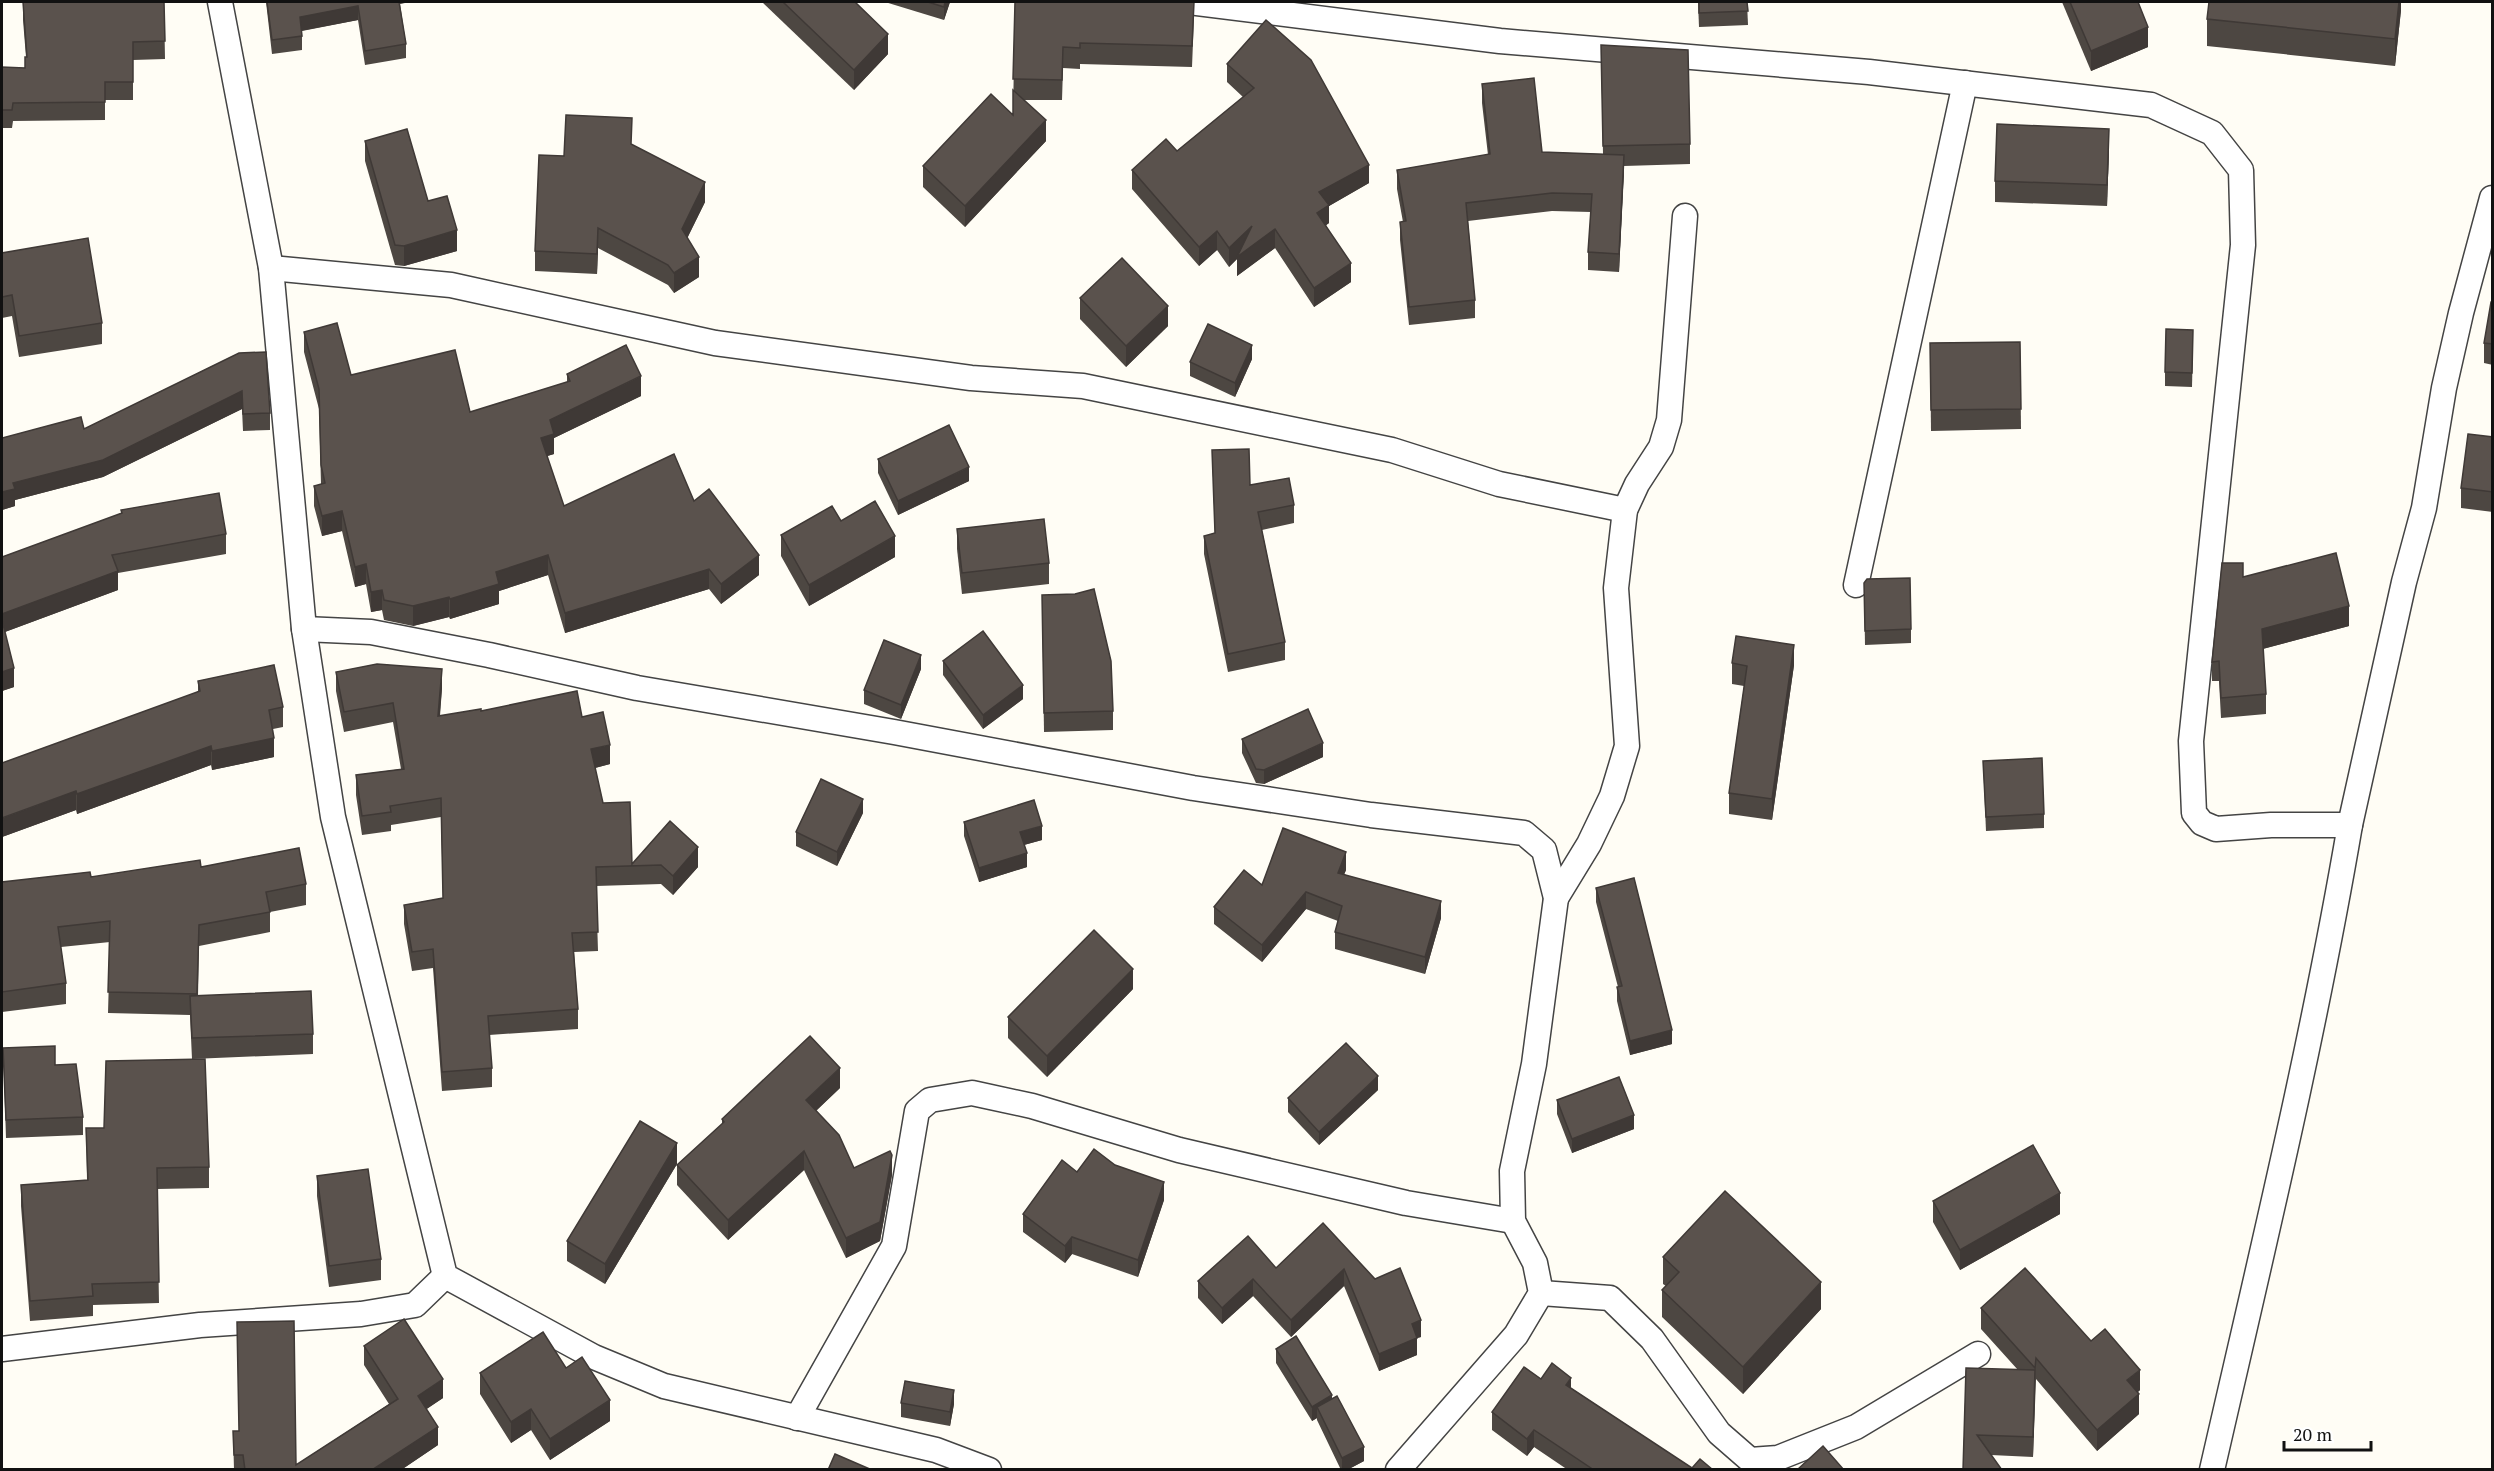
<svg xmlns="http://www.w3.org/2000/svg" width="2494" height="1471" font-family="'PT Serif',serif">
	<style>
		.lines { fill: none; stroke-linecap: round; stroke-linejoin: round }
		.street-casing { stroke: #444; stroke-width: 27 }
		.street { stroke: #fff; stroke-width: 24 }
		.wall { fill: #4d4742 }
		.shaded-wall { fill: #3f3936 }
		.building { fill: #5a524d; stroke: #3f3936; stroke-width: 1.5 }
	</style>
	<rect width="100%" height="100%" fill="#fffdf5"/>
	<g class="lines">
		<g class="street-casing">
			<g id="street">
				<polyline points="220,2 271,268 304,629 333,817 445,1276 594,1357 664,1386 936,1450 989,1470"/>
				<path d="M 1189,2 L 1500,41 L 1869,72 L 2151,105 L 2212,133 L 2241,170 L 2243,245 L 2191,741 L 2194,813 L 2202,823 L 2216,829 L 2271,825 L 2350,825 C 2313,1042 2261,1256 2212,1470"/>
				<polyline points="271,268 451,285 715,343 971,378 1083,386 1392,450 1499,484 1625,510"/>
				<polyline points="1856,585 1965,83"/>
				<polyline points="304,629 371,632 489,655 637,688 894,732 1193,788 1371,815 1524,833 1544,850 1556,898 1534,1064 1512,1171 1513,1221 1535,1263 1541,1293 1516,1335 1398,1470"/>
				<polyline points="2350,825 2404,582 2424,508 2444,388 2461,313 2492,198"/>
				<polyline points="1556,898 1589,844 1612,796 1627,746 1616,588 1625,510 1637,484 1661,447 1669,420 1685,216"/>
				<polyline points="1541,1293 1610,1298 1652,1339 1719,1433 1750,1460 1778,1458 1856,1427 1978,1354"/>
				<polyline points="2,1349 200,1325 361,1314 415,1305 445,1276"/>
				<polyline points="797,1418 894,1246 917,1111 930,1100 972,1093 1032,1106 1179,1150 1406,1203 1513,1221"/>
			</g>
		</g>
		<use href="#street" class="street"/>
	</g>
	<g class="wall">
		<polygon points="23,2 164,2 165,59 133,60 133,100 105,100 105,120 13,121 12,128 2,128 2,67 25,68 26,57 23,20"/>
		<polygon points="266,2 410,2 400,4 406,44 406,58 365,65 358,20 302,31 302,50 272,54"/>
		<polygon points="762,2 855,2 888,54 854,90"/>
		<polygon points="885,2 950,2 944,20"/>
		<polygon points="1015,2 1194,17 1192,67 1080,64 1080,69 1063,68 1062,100 1024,100 1046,141 965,227 923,187 923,166 1013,115"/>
		<polygon points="1698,2 1747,2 1748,25 1699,27"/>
		<polygon points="2062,2 2138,2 2148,47 2091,71"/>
		<polygon points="2401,2 2401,10 2395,66 2207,46 2207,19"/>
		<polygon points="1601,45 1690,144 1690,164 1624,166 1619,272 1588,270 1588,252 1591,212 1552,211 1468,221 1475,300 1475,318 1409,325 1400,240 1400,222 1403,222 1397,189 1397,170 1488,155 1482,103 1482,84 1542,152 1603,154"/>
		<polygon points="1227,64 1369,183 1329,206 1329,223 1326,225 1351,282 1314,307 1275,248 1237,276 1237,259 1229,267 1217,250 1199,266 1132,189 1132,170 1177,151 1243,97 1227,82"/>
		<polygon points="365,141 457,251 404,266 395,265 365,161"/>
		<polygon points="632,144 705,202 687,238 699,277 674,293 668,285 598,248 597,274 535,271 535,251"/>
		<polygon points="2109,149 2107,206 1995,202 1995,181"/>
		<polygon points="2,253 102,323 102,344 19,357 12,316 2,318"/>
		<polygon points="1080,298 1168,326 1126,367 1080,319"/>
		<polygon points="2493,302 2493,365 2484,363 2484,343"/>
		<polygon points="304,332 351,375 470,412 567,382 567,374 641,396 554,438 554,454 547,456 564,506 694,501 759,575 721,604 709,589 565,633 548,575 499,591 499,604 450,619 449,617 413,626 384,620 382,610 371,612 366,584 355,587 342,531 322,536 314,506 314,486 321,484 319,409 304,352"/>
		<polygon points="2020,342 2021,429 1931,431 1930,343"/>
		<polygon points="2193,344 2192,387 2165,386 2165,372"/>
		<polygon points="239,353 270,413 270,430 243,431 242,409 103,477 15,500 15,506 2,510 2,438 84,429"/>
		<polygon points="1252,359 1235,397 1190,376 1190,362"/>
		<polygon points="2493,437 2493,512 2461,508 2461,488"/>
		<polygon points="1212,450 1250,485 1294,505 1294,523 1262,530 1285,642 1285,660 1228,672 1204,554 1204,536 1215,534"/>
		<polygon points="878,459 969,481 898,515 878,473"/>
		<polygon points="841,521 895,557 809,606 781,556 781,535"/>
		<polygon points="957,529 1049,563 1049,584 962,594 957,549"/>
		<polygon points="226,534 226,554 118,573 118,590 5,632 14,687 2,691 2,557"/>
		<polygon points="2243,577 2349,626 2263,649 2266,694 2266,714 2221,718 2219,681 2212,681 2212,662"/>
		<polygon points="1864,583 1911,629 1911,643 1865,645"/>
		<polygon points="1042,595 1113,711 1113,730 1044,732"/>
		<polygon points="943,661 1023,699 983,729 943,675"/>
		<polygon points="1732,663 1794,665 1772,820 1729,814 1729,793 1744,686 1732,684"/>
		<polygon points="921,669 901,719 864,704 864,690"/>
		<polygon points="336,672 442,688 440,716 481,711 582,717 610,764 595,768 603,803 632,864 670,821 698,867 673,895 661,884 596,886 598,951 574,952 578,1009 578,1029 489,1035 492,1068 492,1087 442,1091 433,968 412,971 404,924 404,905 443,898 441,817 391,825 391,831 362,835 356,795 356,775 401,769 393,722 344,732 336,691"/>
		<polygon points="198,681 283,707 283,727 273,729 274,757 212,770 211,765 77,814 76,810 2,837 198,691"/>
		<polygon points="1242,739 1323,757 1264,784 1256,783 1242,753"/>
		<polygon points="1983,761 2044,814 2044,828 1986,831"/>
		<polygon points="863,813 837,866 796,846 796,832"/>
		<polygon points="964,822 1042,840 1024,845 1027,867 979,882 964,836"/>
		<polygon points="201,867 306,884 306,905 270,912 270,932 199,946 198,996 313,1034 313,1054 192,1059 190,1015 108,1013 110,942 61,947 66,983 66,1004 2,1012 2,882 91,877"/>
		<polygon points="1346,870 1344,874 1441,918 1425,974 1335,949 1335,932 1338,921 1306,909 1262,962 1214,924 1214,907 1262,885"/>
		<polygon points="1596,888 1672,1044 1630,1055 1617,1001 1617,987 1618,987 1596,902"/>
		<polygon points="1133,989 1047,1077 1008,1038 1008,1017"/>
		<polygon points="3,1048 55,1065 83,1117 83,1135 6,1138"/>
		<polygon points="840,1088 816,1111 854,1168 892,1175 880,1241 846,1258 804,1170 728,1240 677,1185 677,1165 722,1124 722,1119"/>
		<polygon points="1378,1090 1319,1145 1288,1112 1288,1098"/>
		<polygon points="1557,1100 1634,1129 1572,1153 1557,1114"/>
		<polygon points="86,1128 209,1167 209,1188 157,1189 159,1303 93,1305 93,1316 30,1321 21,1206 21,1185 87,1180"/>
		<polygon points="677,1164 605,1284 567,1261 567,1241"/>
		<polygon points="1115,1165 1164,1200 1138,1277 1072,1254 1065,1263 1023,1232 1023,1214"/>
		<polygon points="317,1176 381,1259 381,1280 329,1287 317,1196"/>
		<polygon points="1933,1201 2060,1214 1960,1270 1933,1222"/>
		<polygon points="1323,1223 1421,1337 1417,1338 1417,1355 1379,1371 1344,1286 1291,1337 1253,1296 1222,1324 1198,1298 1198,1281 1276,1268"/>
		<polygon points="1663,1257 1821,1309 1743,1394 1662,1317 1662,1290 1666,1286 1663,1284"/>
		<polygon points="1981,1308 2091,1341 2140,1390 2138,1392 2139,1414 2097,1451 2036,1379 2033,1457 1991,1455 1963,1470 1966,1368 2018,1370 1981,1329"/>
		<polygon points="364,1346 443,1398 426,1409 438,1445 401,1470 234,1470 233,1431 296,1465 389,1404 364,1365"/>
		<polygon points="1276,1349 1332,1399 1364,1461 1347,1470 1341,1470 1317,1420 1317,1418 1312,1421 1276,1363"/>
		<polygon points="566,1368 610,1421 550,1460 531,1430 511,1443 480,1394 480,1373"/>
		<polygon points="1541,1379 1571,1388 1692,1468 1713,1470 1568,1470 1534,1447 1527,1456 1492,1430 1492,1412"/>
		<polygon points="901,1403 954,1404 950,1426 901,1417"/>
	</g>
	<g class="shaded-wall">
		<polygon points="397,2 410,2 397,4"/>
		<polygon points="945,2 950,2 944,20 944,7"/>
		<polygon points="2399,2 2401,2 2401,10 2395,66 2395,39"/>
		<polygon points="358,6 358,20 300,31 300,17"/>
		<polygon points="2148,27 2148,47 2091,71 2091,51"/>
		<polygon points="888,34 888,54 854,90 854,70"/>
		<polygon points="1046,120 1046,141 965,227 965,206"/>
		<polygon points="2109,129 2109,149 2107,206 2107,185"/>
		<polygon points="1624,155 1624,173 1619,272 1619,254"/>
		<polygon points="1369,165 1369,183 1329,206 1329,223 1317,232 1317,213 1319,192"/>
		<polygon points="705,182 705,202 682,249 682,229"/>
		<polygon points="1252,226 1275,229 1275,248 1237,276 1237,259 1229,267 1229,248"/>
		<polygon points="598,228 598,248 597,274 597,254"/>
		<polygon points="457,230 457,251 404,266 404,246"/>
		<polygon points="1217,231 1217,250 1199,266 1199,247"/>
		<polygon points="699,257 699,277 674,293 674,273"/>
		<polygon points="1351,263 1351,282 1314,307 1314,288"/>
		<polygon points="1168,306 1168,326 1126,367 1126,346"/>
		<polygon points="1252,345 1252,359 1235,397 1235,383"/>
		<polygon points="641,376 641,396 554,438 554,454 541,458 541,438 550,420"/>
		<polygon points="242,391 242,409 103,477 15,500 15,506 2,510 2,492 13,483"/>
		<polygon points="969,467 969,481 898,515 898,501"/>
		<polygon points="342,511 342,531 322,536 322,516"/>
		<polygon points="895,536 895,557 809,606 809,585"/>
		<polygon points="548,555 548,575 499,591 499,604 450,619 450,599 496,572"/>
		<polygon points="759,555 759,575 721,604 721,584"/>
		<polygon points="366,564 366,584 355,587 355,567"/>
		<polygon points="709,569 709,589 565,633 565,613"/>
		<polygon points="118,571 118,590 2,633 2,614"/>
		<polygon points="382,590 382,610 371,612 371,592"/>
		<polygon points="449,597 449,617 413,626 413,606"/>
		<polygon points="2349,606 2349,626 2262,649 2262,629"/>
		<polygon points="1794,645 1794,665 1772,820 1772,799"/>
		<polygon points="921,655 921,669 901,719 901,705"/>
		<polygon points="14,668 14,687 2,691 2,672"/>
		<polygon points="442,669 442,688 438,735 438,716"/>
		<polygon points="1023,685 1023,699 983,729 983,715"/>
		<polygon points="274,738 274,757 212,770 212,751"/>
		<polygon points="1323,743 1323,757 1264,784 1264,770"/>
		<polygon points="610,745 610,764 591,769 591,749"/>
		<polygon points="211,746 211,765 77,814 77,794"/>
		<polygon points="76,791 76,810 2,837 2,818"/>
		<polygon points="863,799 863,813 837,866 837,852"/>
		<polygon points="1042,826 1042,840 1020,846 1020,832"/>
		<polygon points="698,847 698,867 673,895 673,876"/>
		<polygon points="1346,852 1346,870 1338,890 1338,873"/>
		<polygon points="1027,853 1027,867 979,882 979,868"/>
		<polygon points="1306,892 1306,909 1262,962 1262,945"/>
		<polygon points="1441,901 1441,918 1425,974 1425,957"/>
		<polygon points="1133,969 1133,989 1047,1077 1047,1056"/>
		<polygon points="1672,1030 1672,1044 1630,1055 1630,1041"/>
		<polygon points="840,1068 840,1088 806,1120 806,1100"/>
		<polygon points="1378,1076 1378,1090 1319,1145 1319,1132"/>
		<polygon points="1634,1115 1634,1129 1572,1153 1572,1139"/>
		<polygon points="677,1143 677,1164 605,1284 605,1264"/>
		<polygon points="804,1151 804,1170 728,1240 728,1220"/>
		<polygon points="892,1155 892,1175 880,1241 846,1258 846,1238"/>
		<polygon points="1164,1182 1164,1200 1138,1277 1138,1260"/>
		<polygon points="2060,1193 2060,1214 1960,1270 1960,1250"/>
		<polygon points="1072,1237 1072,1254 1065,1263 1065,1246"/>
		<polygon points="1344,1269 1344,1286 1291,1337 1291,1320"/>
		<polygon points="1253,1279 1253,1296 1222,1324 1222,1308"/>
		<polygon points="1821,1282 1821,1309 1743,1394 1743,1367"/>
		<polygon points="1421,1320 1421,1337 1417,1338 1417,1355 1379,1371 1379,1354 1412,1324"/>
		<polygon points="2035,1370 2035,1390 2033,1457 2033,1437"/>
		<polygon points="2140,1370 2140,1390 2127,1401 2127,1380"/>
		<polygon points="1571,1378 1571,1395 1566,1385"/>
		<polygon points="443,1379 443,1398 418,1415 418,1396"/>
		<polygon points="954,1390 954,1404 950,1426 950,1412"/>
		<polygon points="2139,1394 2139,1414 2097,1451 2097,1430"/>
		<polygon points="1332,1395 1332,1408 1317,1407 1317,1418 1312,1421 1312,1407"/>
		<polygon points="610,1400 610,1421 550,1460 550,1439"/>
		<polygon points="531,1409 531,1430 511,1443 511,1422"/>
		<polygon points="438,1427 438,1445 401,1470 372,1470"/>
		<polygon points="1534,1430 1534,1447 1527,1456 1527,1439"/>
		<polygon points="1364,1447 1364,1461 1347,1470 1342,1470 1342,1458"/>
	</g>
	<g class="building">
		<polygon points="23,2 164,2 165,41 133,42 133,82 105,82 105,102 13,103 12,110 2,110 2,67 25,68 25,57 27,57"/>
		<polygon points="267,2 399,2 406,44 365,51 358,6 300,17 302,36 272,40"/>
		<polygon points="783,2 855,2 888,34 854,70"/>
		<polygon points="928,2 945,2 944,7"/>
		<polygon points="1015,2 1194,2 1192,46 1080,43 1080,48 1063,47 1062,80 1013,79"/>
		<polygon points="1699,2 1747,2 1748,11 1699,13"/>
		<polygon points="2070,2 2138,2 2148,27 2091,51"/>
		<polygon points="2209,2 2399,2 2395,39 2207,19"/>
		<polygon points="1266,20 1311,60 1369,165 1319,192 1329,205 1317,213 1351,263 1314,288 1275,229 1237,257 1252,226 1229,248 1217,231 1199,247 1132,170 1166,139 1177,151 1254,88 1227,64"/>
		<polygon points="1601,45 1688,50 1690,144 1603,146"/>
		<polygon points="1534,78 1542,152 1624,155 1619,254 1588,252 1592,194 1552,193 1466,203 1475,300 1409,307 1400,222 1406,221 1397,170 1490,154 1482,84"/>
		<polygon points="1013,90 1046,120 965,206 923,166 991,94 1013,115"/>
		<polygon points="566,115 632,118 631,144 705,182 682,229 699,257 674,273 668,265 598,228 597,254 535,251 539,155 564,156"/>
		<polygon points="1997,124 2109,129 2107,185 1995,181"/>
		<polygon points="407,129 428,201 447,196 457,230 404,246 395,245 365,141"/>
		<polygon points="88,238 102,323 19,336 12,295 2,297 2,253"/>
		<polygon points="1122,258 1168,306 1126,346 1080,298"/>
		<polygon points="2491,302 2493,302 2493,344 2484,343"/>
		<polygon points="337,323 351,375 455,350 470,412 570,381 567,374 626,345 641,376 550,420 554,434 541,438 564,506 674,454 694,501 709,489 759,555 721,584 709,569 565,613 548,555 496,572 499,584 450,599 449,597 413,606 384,600 382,590 371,592 366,564 355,567 342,511 322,516 314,486 325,483 321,465 319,389 304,332"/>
		<polygon points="1208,324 1252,345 1235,383 1190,362"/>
		<polygon points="2166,329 2193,330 2192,373 2165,372"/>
		<polygon points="2020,342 2021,409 1931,410 1930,343"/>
		<polygon points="266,352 270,413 243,414 242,391 103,460 13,483 15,489 2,492 2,438 81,417 84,429 239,353"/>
		<polygon points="949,425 969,467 898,501 878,459"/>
		<polygon points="2468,434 2493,437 2493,492 2461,488"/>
		<polygon points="1249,449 1250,485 1289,478 1294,505 1258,512 1285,642 1228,654 1204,536 1215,533 1212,450"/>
		<polygon points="219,493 226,534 112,555 118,571 2,614 2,557 122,513 121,510"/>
		<polygon points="875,501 895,536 809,585 781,535 832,506 841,521"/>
		<polygon points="1044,519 1049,563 962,573 957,529"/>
		<polygon points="2336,553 2349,606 2262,629 2266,694 2221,698 2219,661 2212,662 2222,563 2243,563 2243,577"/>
		<polygon points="1910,578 1911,629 1865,631 1864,583 1867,579"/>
		<polygon points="1094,589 1111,661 1113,711 1044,713 1042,595 1075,594"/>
		<polygon points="2,620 14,668 2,672"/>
		<polygon points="983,631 1023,685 983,715 943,661"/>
		<polygon points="1736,636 1794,645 1772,799 1729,793 1747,666 1732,663"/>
		<polygon points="884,640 921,655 901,705 864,690"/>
		<polygon points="377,664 442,669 438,716 481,709 481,711 577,691 582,717 603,712 610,745 591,749 603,803 630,802 632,864 670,821 698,847 673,876 661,865 596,867 598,932 572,933 578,1009 488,1016 492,1068 442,1072 433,949 412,952 404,905 443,898 441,798 390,806 391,812 362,816 356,775 404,769 393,703 344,712 336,672"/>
		<polygon points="274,665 283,707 269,710 274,738 212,751 211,746 77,794 76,791 2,818 2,763 200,691 198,681"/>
		<polygon points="1308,709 1323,743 1264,770 1256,769 1242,739"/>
		<polygon points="2042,758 2044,814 1986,817 1983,761"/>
		<polygon points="821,779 863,799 837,852 796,832"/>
		<polygon points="1034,800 1042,826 1020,832 1027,853 979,868 964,822"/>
		<polygon points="1283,828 1346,852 1338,873 1441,901 1425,957 1335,932 1342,906 1306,892 1262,945 1214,907 1244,870 1262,885"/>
		<polygon points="299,848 306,884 266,892 270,912 199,925 197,994 108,992 110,921 58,927 66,983 2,992 2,882 90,872 91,877 200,860 201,867"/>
		<polygon points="1634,878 1672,1030 1630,1041 1617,987 1622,986 1596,888"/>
		<polygon points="1094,930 1133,969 1047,1056 1008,1017"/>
		<polygon points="311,991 313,1034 192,1038 190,996"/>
		<polygon points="810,1036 840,1068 806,1100 839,1135 854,1168 890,1151 892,1155 880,1222 846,1238 804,1151 728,1220 677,1165 724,1122 722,1119"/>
		<polygon points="1346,1043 1378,1076 1319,1132 1288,1098"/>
		<polygon points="55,1046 55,1065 76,1064 83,1117 6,1120 3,1048"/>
		<polygon points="205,1059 209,1167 157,1168 159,1282 92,1284 93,1296 30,1301 21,1185 88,1180 86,1128 104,1128 106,1061"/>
		<polygon points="1619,1077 1634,1115 1572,1139 1557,1100"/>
		<polygon points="640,1121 677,1143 605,1264 567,1241"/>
		<polygon points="2033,1145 2060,1193 1960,1250 1933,1201"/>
		<polygon points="1094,1149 1115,1165 1164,1182 1138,1260 1072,1237 1065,1246 1023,1214 1062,1160 1077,1172"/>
		<polygon points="368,1169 381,1259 329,1266 317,1176"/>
		<polygon points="1725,1191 1821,1282 1743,1367 1662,1290 1679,1272 1663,1257"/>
		<polygon points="1323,1223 1375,1279 1400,1268 1421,1320 1412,1324 1417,1338 1379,1354 1344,1269 1291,1320 1253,1279 1222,1308 1198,1281 1248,1236 1276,1268"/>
		<polygon points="2025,1268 2091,1341 2105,1329 2140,1370 2127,1380 2139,1394 2097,1430 2036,1358 2035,1368 1981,1308"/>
		<polygon points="404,1319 443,1379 418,1396 438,1427 372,1470 245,1470 243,1455 234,1455 233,1431 239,1431 237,1322 294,1321 296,1465 398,1399 364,1346"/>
		<polygon points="543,1332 566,1368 582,1357 610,1400 550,1439 531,1409 511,1422 480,1373"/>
		<polygon points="1296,1336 1332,1395 1312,1407 1276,1349"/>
		<polygon points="1552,1363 1571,1378 1566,1385 1692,1468 1700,1459 1713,1470 1594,1470 1534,1430 1527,1439 1492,1412 1524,1367 1541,1379"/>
		<polygon points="1966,1368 2035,1370 2033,1437 1977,1435 2002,1470 1963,1470"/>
		<polygon points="905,1381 954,1390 950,1412 901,1403"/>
		<polygon points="1337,1396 1364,1447 1342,1458 1317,1407"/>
		<polygon points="1823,1446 1844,1470 1797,1470"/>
		<polygon points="835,1454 872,1470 828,1470"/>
	</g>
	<rect width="2494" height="1471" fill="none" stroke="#111111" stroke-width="6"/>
	<path d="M2284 1441v9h87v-9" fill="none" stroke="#111111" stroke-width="3"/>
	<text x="2293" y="1441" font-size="18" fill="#111111" stroke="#ffffff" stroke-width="4.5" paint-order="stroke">20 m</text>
</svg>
